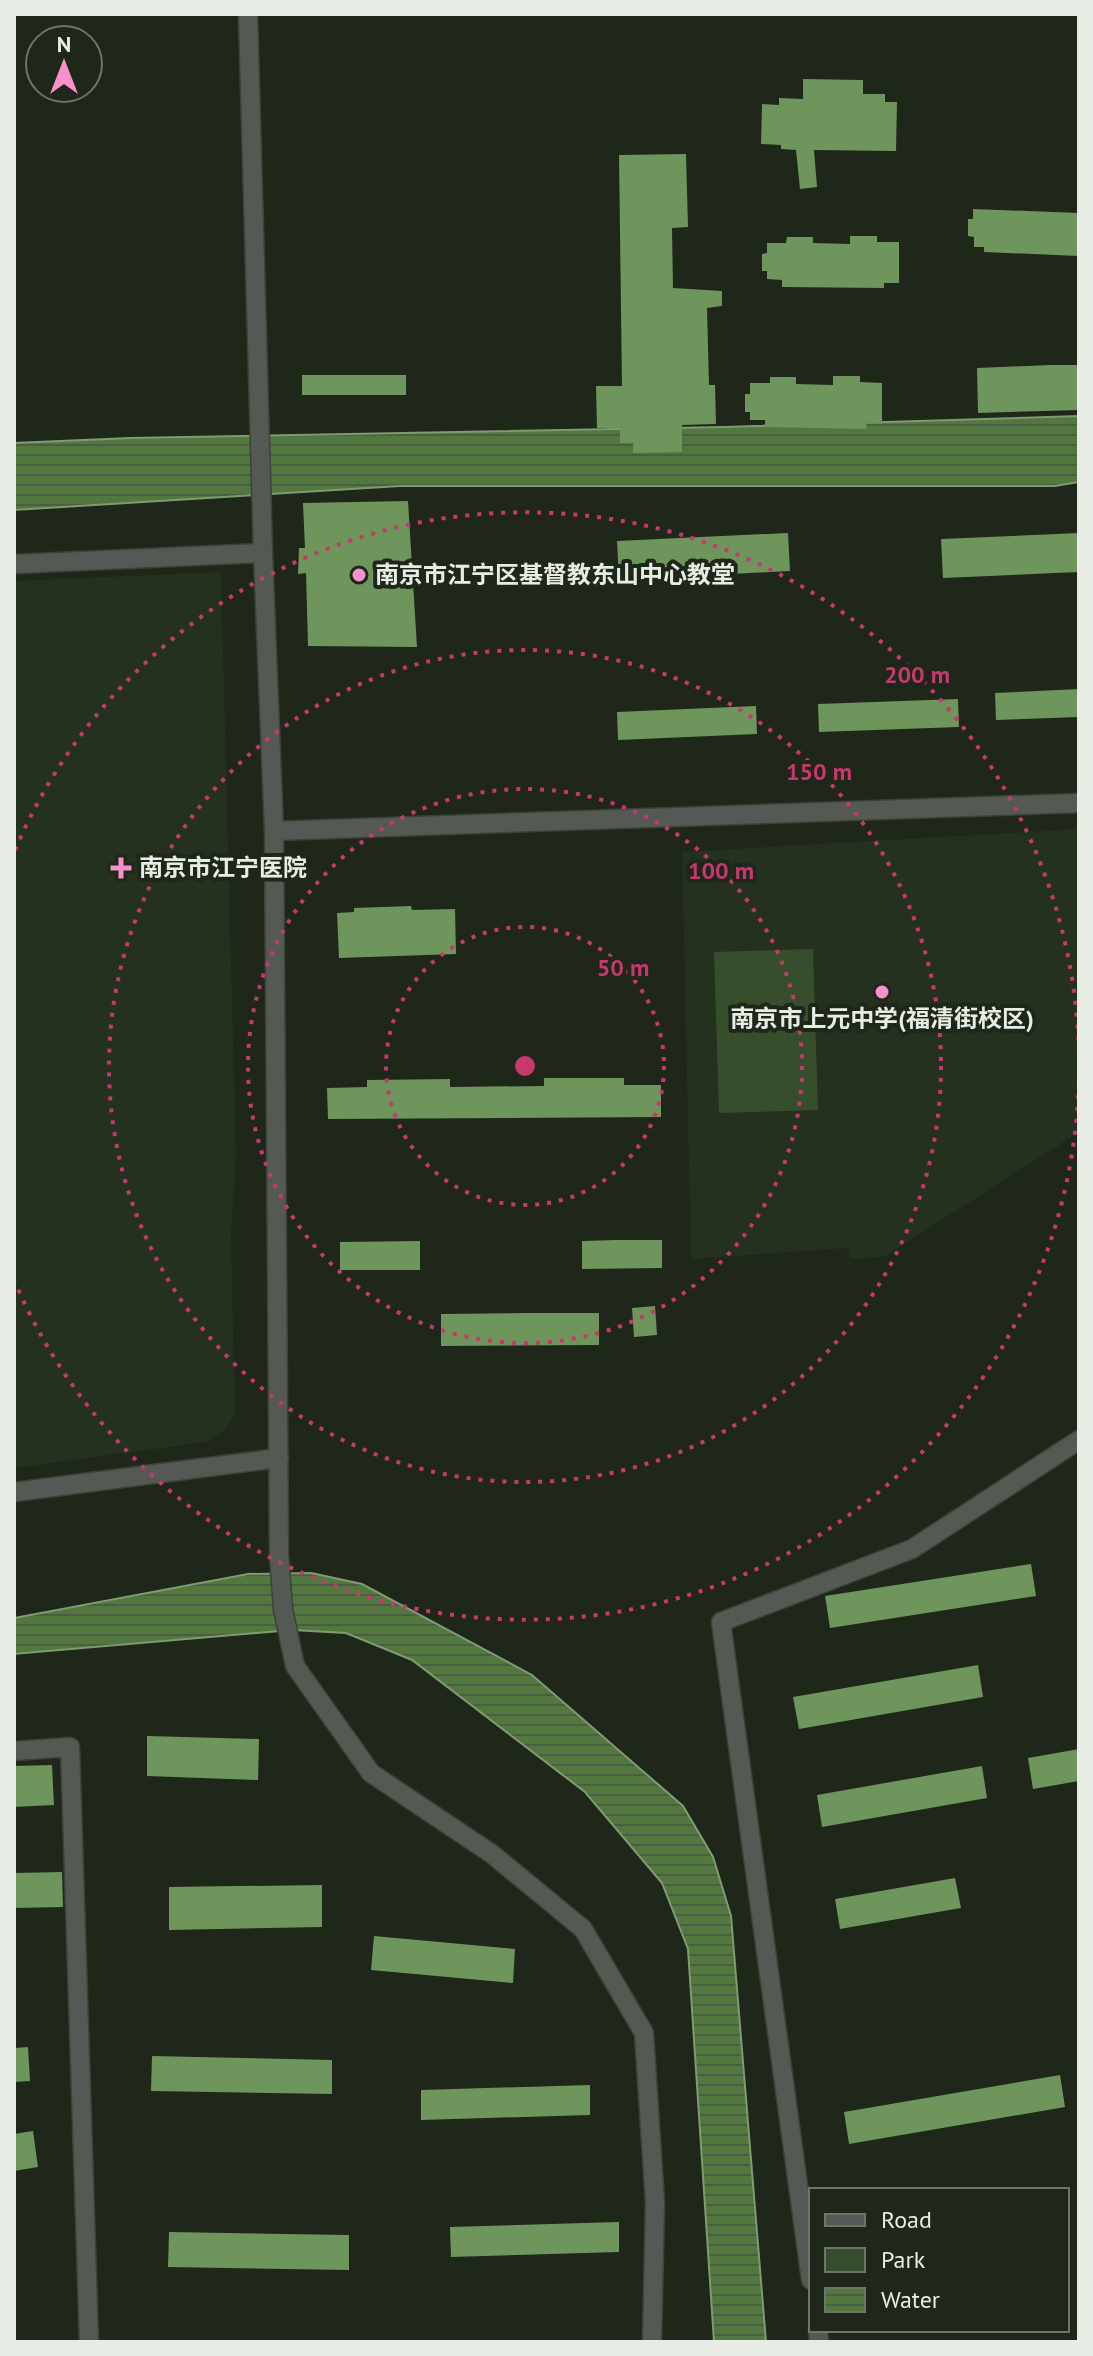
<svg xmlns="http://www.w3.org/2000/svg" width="1093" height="2356" font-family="'PT Sans','Noto Sans SC',sans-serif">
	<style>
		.built { fill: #24311e }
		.green { fill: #374e2c }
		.water { fill: url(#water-rules); stroke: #7f9b71; stroke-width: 2 }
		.building { fill: #6e955b }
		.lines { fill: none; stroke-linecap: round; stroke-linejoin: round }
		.street-casing { stroke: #3a4336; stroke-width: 21 }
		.street { stroke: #555953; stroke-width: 18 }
		.ring { fill: none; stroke: #c83870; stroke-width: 4; stroke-dasharray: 4 8 }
		.poi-dot { fill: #f890cb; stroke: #1e271a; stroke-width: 3 }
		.labels { text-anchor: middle; stroke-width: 8; stroke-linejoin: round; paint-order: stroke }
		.poi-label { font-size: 24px; font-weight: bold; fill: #e7ede4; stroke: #1e271a; text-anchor: start }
		.centre { fill: #c83870; stroke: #1e271a; stroke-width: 4 }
		.ring-label { font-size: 24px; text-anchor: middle; font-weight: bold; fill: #c83870; stroke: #1e271a; stroke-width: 8; stroke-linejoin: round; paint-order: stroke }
	</style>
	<defs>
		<pattern id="water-rules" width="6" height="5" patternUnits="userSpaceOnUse" patternTransform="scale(2)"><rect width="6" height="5" fill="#527840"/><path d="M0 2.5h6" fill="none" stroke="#4b5d42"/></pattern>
	</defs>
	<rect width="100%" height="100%" fill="#1e271a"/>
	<g class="built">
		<polygon points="221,572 236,1155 231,1235 235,1414 225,1430 206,1442 14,1468 14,581"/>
		<polygon points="1079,829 1079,1132 884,1257 850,1259 848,1248 691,1259 682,852"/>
	</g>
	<polygon class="green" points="813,949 818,1110 719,1113 714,952"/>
	<g class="water">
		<polygon points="1079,416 1079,482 1055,486 400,486 14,510 14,443 130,438 724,427"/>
		<polygon points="311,1573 362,1584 532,1675 683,1806 713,1857 731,1916 766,2342 714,2342 688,1949 662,1883 585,1792 412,1660 346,1633 292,1630 14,1654 14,1618 248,1574"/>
	</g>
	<g class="building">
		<polygon points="803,79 863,80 863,94 885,94 885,102 897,102 896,151 814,150 817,187 800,189 796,150 781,149 781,145 761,144 762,104 779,105 779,98 803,99"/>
		<polygon points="686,154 688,227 672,228 673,288 722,291 722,306 707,308 709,385 715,385 716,424 682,425 682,452 633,453 633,443 620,443 620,428 597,428 596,386 622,386 619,155"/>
		<polygon points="973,209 1079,213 1079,256 984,252 984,247 974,247 974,237 968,236 968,219 973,219"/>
		<polygon points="850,236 877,236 877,242 899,242 899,283 884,283 884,288 782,287 782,280 767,279 767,271 762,271 762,254 767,253 767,243 786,243 787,237 813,237 813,243 850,244"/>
		<polygon points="1050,365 1079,365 1079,410 978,413 977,368"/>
		<rect x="302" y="375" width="104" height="20"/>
		<polygon points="833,376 860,376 860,382 882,383 882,424 867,423 866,429 765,427 765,420 750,420 750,412 745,412 745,394 750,394 750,383 770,383 770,377 796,377 796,384 833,385"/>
		<polygon points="408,501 417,647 308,646 306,573 298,574 299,548 305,548 303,503"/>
		<polygon points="788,533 790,571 619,580 617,541"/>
		<polygon points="1079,533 1079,572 943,578 941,539"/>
		<polygon points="1079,689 1079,717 996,720 995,693"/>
		<polygon points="958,699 959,727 819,732 818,704"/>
		<polygon points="756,706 757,734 618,740 617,712"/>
		<polygon points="411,906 412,910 455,909 456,954 339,958 337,913 354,912 354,908"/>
		<polygon points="544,1078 624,1078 624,1085 661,1085 661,1117 328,1119 327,1088 367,1087 367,1080 450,1079 450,1087 544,1086"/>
		<polygon points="616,1240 662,1240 662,1268 582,1269 582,1241"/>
		<polygon points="420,1241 420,1270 340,1270 340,1242"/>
		<polygon points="655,1306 657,1335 634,1337 632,1308"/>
		<polygon points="529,1313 599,1313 599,1345 441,1346 441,1314"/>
		<polygon points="1031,1564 1036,1596 830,1628 825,1596"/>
		<polygon points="978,1665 983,1697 799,1729 793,1697"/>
		<polygon points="147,1736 259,1739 258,1780 147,1776"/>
		<polygon points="1079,1749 1079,1781 1033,1789 1028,1758"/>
		<polygon points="52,1765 54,1805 14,1807 14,1766"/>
		<polygon points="982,1766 987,1798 822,1827 817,1795"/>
		<polygon points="62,1872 63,1907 14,1908 14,1873"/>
		<polygon points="955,1878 961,1908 840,1929 835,1899"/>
		<polygon points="322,1885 322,1927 169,1930 169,1887"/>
		<polygon points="374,1936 515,1949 513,1983 371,1970"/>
		<polygon points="28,2047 30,2081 14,2082 14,2048"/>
		<polygon points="152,2056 332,2060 332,2094 151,2091"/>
		<polygon points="1060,2075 1065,2107 849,2144 844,2112"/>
		<polygon points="590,2085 590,2115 421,2120 421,2090"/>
		<polygon points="33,2131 38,2167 14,2171 14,2134"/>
		<polygon points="619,2222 619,2252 451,2257 450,2227"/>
		<polygon points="169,2232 349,2235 349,2270 168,2267"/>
	</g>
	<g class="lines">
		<g class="street-casing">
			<g id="street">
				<polyline points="248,14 263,553 274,831 279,1554 283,1609 295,1666 371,1773 492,1854 583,1929 644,2033 655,2203 652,2342"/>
				<polyline points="14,564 263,553"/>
				<polyline points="274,831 1079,803"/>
				<polyline points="14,1492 279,1458"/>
				<polyline points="14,1751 70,1747 89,2342"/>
				<polyline points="811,2280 721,1622 912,1549 1079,1440"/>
				<polyline points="818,2330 819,2342"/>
			</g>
		</g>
		<use href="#street" class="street"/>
	</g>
	<g class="ring">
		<circle cx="525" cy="1066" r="139"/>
		<circle cx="525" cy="1066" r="277"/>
		<circle cx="525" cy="1066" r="416"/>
		<path d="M1079 1071A554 554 0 0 1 15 1282M15 850A554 554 0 0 1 1079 1061"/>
	</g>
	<g class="poi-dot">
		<circle cx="359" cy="575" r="8"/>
		<path d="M117 856h8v8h8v8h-8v8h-8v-8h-8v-8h8z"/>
		<circle cx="882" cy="992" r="8"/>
	</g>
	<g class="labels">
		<g class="poi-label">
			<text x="375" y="583">南京市江宁区基督教东山中心教堂</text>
			<text x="139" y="876">南京市江宁医院</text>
			<text x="882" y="1027" text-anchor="middle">南京市上元中学(福清街校区)</text>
		</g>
	</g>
	<circle cx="525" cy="1066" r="12" class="centre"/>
	<g class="ring-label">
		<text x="917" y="683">200 m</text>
		<text x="819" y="780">150 m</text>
		<text x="721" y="879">100 m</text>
		<text x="623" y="976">50 m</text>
	</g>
	<rect width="1093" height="2356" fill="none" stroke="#e7ede4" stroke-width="32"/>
	<rect x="809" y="2188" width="260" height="144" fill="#1e271a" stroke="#6e766b" stroke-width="2"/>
	<rect x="825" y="2214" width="40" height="12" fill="#555953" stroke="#6e766b" stroke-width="2"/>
	<text x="881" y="2228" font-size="24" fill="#e7ede4">Road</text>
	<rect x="825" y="2248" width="40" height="24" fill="#374e2c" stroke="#6e766b" stroke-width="2"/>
	<text x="881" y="2268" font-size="24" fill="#e7ede4">Park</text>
	<rect x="825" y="2288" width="40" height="24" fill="url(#water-rules)" stroke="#6e766b" stroke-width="2"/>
	<text x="881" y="2308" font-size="24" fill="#e7ede4">Water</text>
	<g transform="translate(64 64)"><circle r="38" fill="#1e271a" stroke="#6e766b" stroke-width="2"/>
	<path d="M0-6L14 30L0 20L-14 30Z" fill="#f890cb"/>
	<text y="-12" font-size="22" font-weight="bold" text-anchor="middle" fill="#e7ede4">N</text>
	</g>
</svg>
